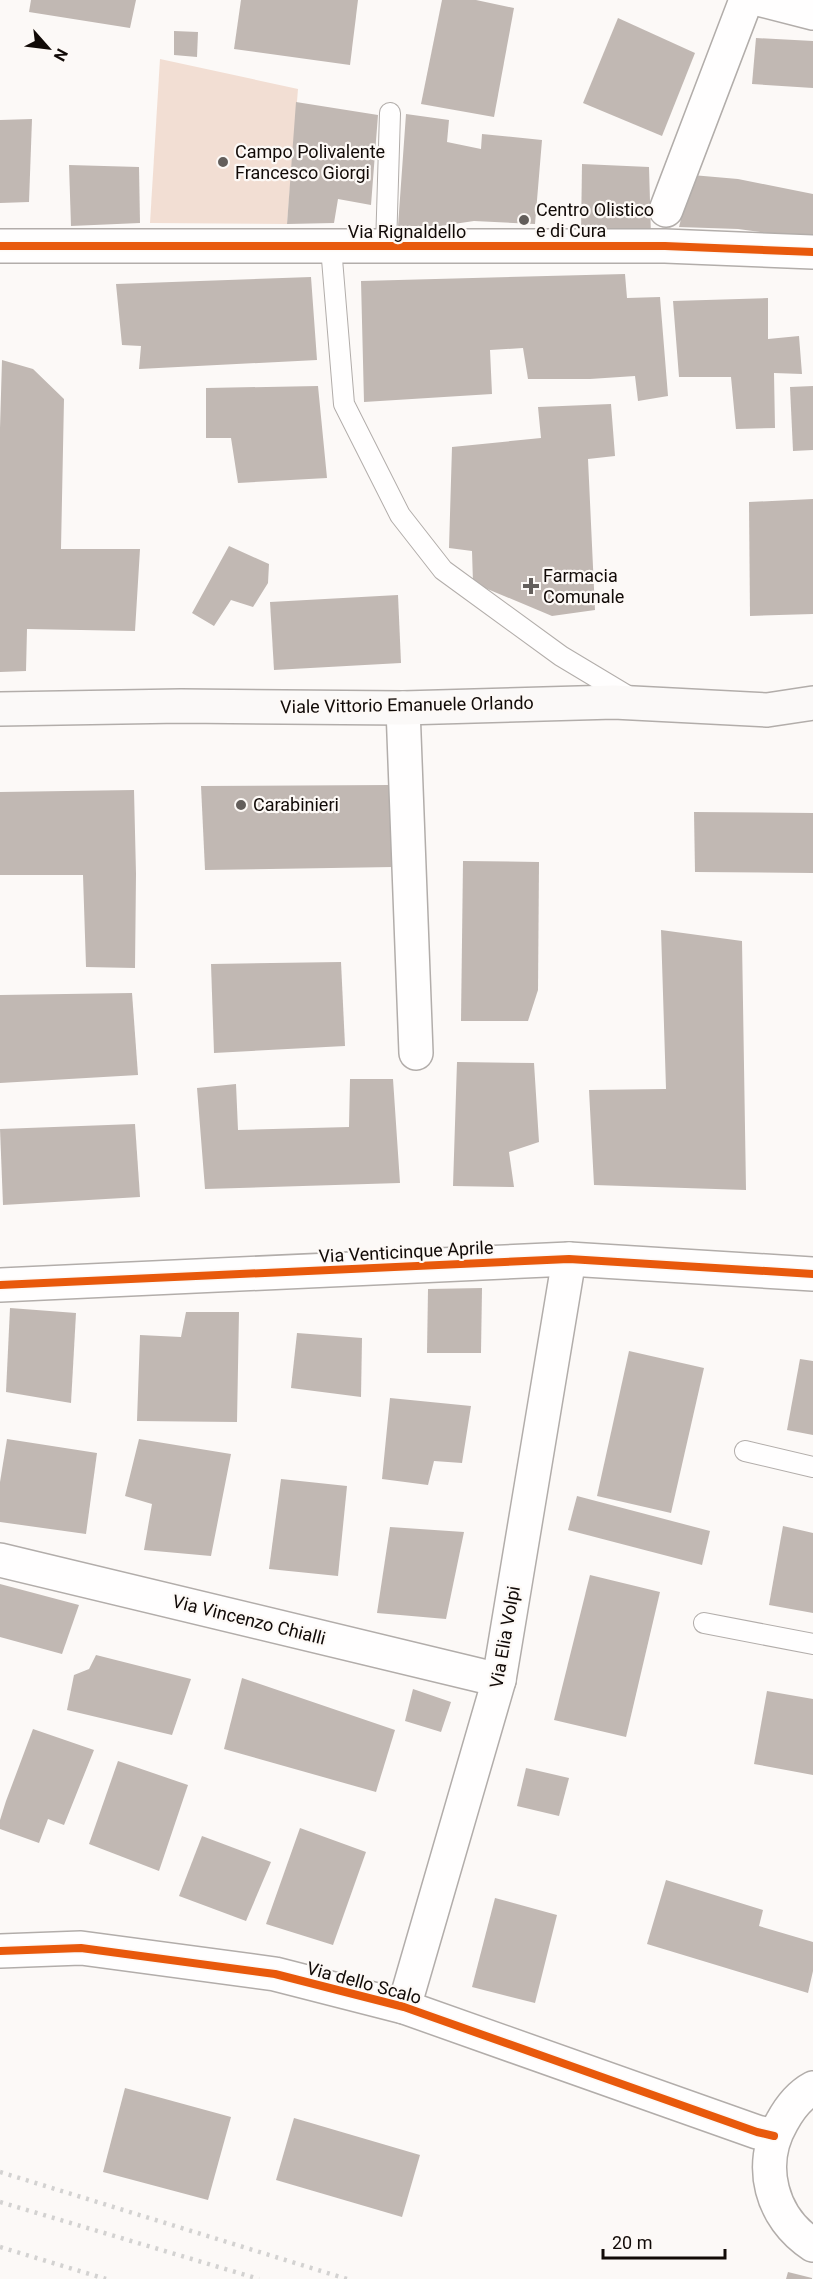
<svg xmlns="http://www.w3.org/2000/svg" width="813" height="2279" font-family="Roboto,sans-serif">
	<style>
		.green { fill: #f2ded3 }
		.building { fill: #c1b8b3 }
		.lines { fill: none; stroke-linecap: round; stroke-linejoin: round }
		.service-casing { stroke: #b2adaa; stroke-width: 22 }
		.minor-casing { stroke: #b2adaa; stroke-width: 36 }
		.secondary-casing { stroke: #b2adaa; stroke-width: 36 }
		.service { stroke: #fffefe; stroke-width: 20 }
		.minor { stroke: #fffefe; stroke-width: 33 }
		.secondary { stroke: #fbf9f8; stroke-width: 33 }
		.rail { stroke: #d3d2d1; stroke-width: 4.5; stroke-dasharray: 3 6; stroke-linecap: butt }
		.cycleway-casing { stroke: #fdf9f6; stroke-width: 11 }
		.cycleway { stroke: #e8590c; stroke-width: 8 }
		.poi-dot { fill: #635e5b; stroke: #fdf9f6; stroke-width: 2 }
		.labels { text-anchor: middle; stroke-width: 4.5; stroke-linejoin: round; paint-order: stroke }
		.poi-label { font-size: 18px; fill: #110a07; stroke: #fdf9f6; text-anchor: start }
		.street-label { font-size: 18px; fill: #110a07; stroke: #fdf9f6 }
	</style>
	<rect width="100%" height="100%" fill="#fcf9f7"/>
	<polygon class="green" points="160,59 298,89 287,224 150,223"/>
	<g class="building">
		<polygon points="31,0 136,0 130,28 29,12"/>
		<polygon points="241,0 358,0 350,65 234,49"/>
		<polygon points="442,0 476,0 514,8 494,117 421,104"/>
		<polygon points="618,18 695,53 662,136 583,103"/>
		<polygon points="174,31 198,32 197,57 174,55"/>
		<polygon points="756,38 813,41 813,88 752,84"/>
		<polygon points="296,102 378,115 371,205 338,199 334,223 287,224"/>
		<polygon points="406,114 449,120 447,142 481,149 482,134 542,140 535,224 474,221 440,226 398,226"/>
		<polygon points="32,119 29,202 0,203 0,120"/>
		<polygon points="582,164 649,167 651,236 581,234"/>
		<polygon points="69,165 139,167 140,223 71,226"/>
		<polygon points="692,175 738,179 813,194 813,239 738,229 679,227"/>
		<polygon points="625,274 627,298 660,297 668,396 638,401 635,376 590,379 528,379 523,348 490,350 492,394 364,402 361,281"/>
		<polygon points="311,277 317,360 139,369 141,346 122,345 116,284"/>
		<polygon points="768,298 768,339 799,336 802,374 774,373 775,428 736,429 731,377 679,377 673,301"/>
		<polygon points="2,360 33,369 64,399 61,549 140,549 135,631 27,629 26,671 0,672 0,428"/>
		<polygon points="318,386 327,478 238,483 231,438 206,438 206,388"/>
		<polygon points="813,386 813,450 793,451 790,387"/>
		<polygon points="611,404 615,456 588,459 595,610 552,616 473,583 472,551 449,548 452,447 541,438 538,407"/>
		<polygon points="813,499 813,614 750,616 749,502"/>
		<polygon points="229,546 269,564 268,583 253,607 231,600 214,626 192,613"/>
		<polygon points="398,595 401,663 274,670 270,602"/>
		<polygon points="390,785 393,867 205,870 201,786"/>
		<polygon points="134,790 136,874 135,968 86,967 83,875 0,875 0,792"/>
		<polygon points="694,812 813,813 813,873 695,872"/>
		<polygon points="463,861 539,862 538,990 528,1021 461,1021"/>
		<polygon points="661,930 742,941 746,1190 594,1185 589,1090 666,1089"/>
		<polygon points="341,962 345,1046 214,1053 211,964"/>
		<polygon points="132,993 138,1075 0,1083 0,995"/>
		<polygon points="457,1062 534,1063 539,1142 509,1152 514,1187 453,1186"/>
		<polygon points="350,1079 393,1079 400,1183 205,1189 197,1088 236,1084 238,1130 349,1127"/>
		<polygon points="135,1124 140,1197 3,1205 0,1129"/>
		<polygon points="482,1288 481,1353 427,1353 428,1289"/>
		<polygon points="10,1308 76,1313 71,1403 6,1392"/>
		<polygon points="186,1312 239,1312 237,1422 137,1421 140,1335 181,1337"/>
		<polygon points="297,1333 362,1338 361,1397 291,1388"/>
		<polygon points="629,1351 704,1368 671,1513 597,1496"/>
		<polygon points="800,1359 813,1361 813,1435 787,1430"/>
		<polygon points="390,1398 471,1406 462,1463 434,1461 428,1485 382,1479"/>
		<polygon points="7,1439 97,1453 86,1534 0,1522 0,1482"/>
		<polygon points="139,1439 231,1454 211,1556 144,1550 152,1504 125,1496"/>
		<polygon points="281,1479 347,1486 338,1576 269,1569"/>
		<polygon points="577,1496 710,1531 702,1565 568,1530"/>
		<polygon points="783,1526 813,1533 813,1613 769,1605"/>
		<polygon points="390,1527 464,1532 446,1619 377,1613"/>
		<polygon points="590,1575 660,1592 626,1737 554,1720"/>
		<polygon points="0,1584 79,1605 62,1654 0,1637"/>
		<polygon points="96,1655 191,1679 172,1735 67,1710 74,1675 89,1669"/>
		<polygon points="242,1678 395,1730 376,1792 224,1749"/>
		<polygon points="413,1689 451,1702 441,1732 405,1721"/>
		<polygon points="767,1691 813,1699 813,1775 754,1764"/>
		<polygon points="33,1729 94,1750 64,1825 48,1819 39,1843 0,1829 0,1820 6,1801"/>
		<polygon points="118,1761 188,1785 159,1871 89,1844"/>
		<polygon points="526,1768 569,1778 559,1816 517,1806"/>
		<polygon points="300,1828 366,1852 333,1945 266,1924"/>
		<polygon points="202,1836 271,1862 246,1921 179,1896"/>
		<polygon points="666,1880 763,1910 759,1926 813,1942 813,1971 808,1993 647,1944"/>
		<polygon points="495,1898 557,1915 535,2003 472,1987"/>
		<polygon points="125,2088 231,2117 208,2200 103,2172"/>
		<polygon points="294,2118 420,2155 402,2217 276,2180"/>
		<polygon points="788,2272 812,2278 812,2279 786,2279"/>
	</g>
	<g class="lines">
		<g class="service-casing">
			<g id="service">
				<polyline points="331,247 344,404 400,515 443,570 561,656 631,698"/>
				<polyline points="386,247 390,113"/>
				<polyline points="745,1451 813,1467"/>
				<polyline points="704,1623 813,1644"/>
			</g>
		</g>
		<g class="minor-casing">
			<g id="minor">
				<polyline points="762,0 813,13"/>
				<polyline points="666,210 746,0"/>
				<polyline points="0,246 665,246 813,252"/>
				<polyline points="403,708 416,1053"/>
				<polyline points="0,1285 569,1259 813,1274"/>
				<polyline points="0,1560 499,1680"/>
				<polyline points="0,1951 81,1948 275,1974 404,2007 757,2132 774,2136"/>
				<polyline points="404,2007 499,1680 569,1259"/>
				<path d="M 813,2088 C 800,2095 789,2109 782,2122 C 757,2165 771,2218 813,2245"/>
			</g>
		</g>
		<g class="secondary-casing">
			<polyline id="secondary" points="0,709 181,706 403,708 614,702 767,710 813,703"/>
		</g>
		<use href="#service" class="service"/>
		<use href="#minor" class="minor"/>
		<use href="#secondary" class="secondary"/>
		<g class="rail">
			<polyline points="0,2172 347,2279"/>
			<polyline points="0,2202 259,2279"/>
			<polyline points="0,2247 106,2279"/>
		</g>
		<g class="cycleway-casing">
			<g id="cycleway">
				<polyline points="0,246 665,246 813,252"/>
				<polyline points="0,1285 569,1259 813,1274"/>
				<polyline points="0,1951 81,1948 275,1974 404,2007 757,2132 774,2136"/>
			</g>
		</g>
		<use href="#cycleway" class="cycleway"/>
	</g>
	<g class="poi-dot">
		<circle cx="223" cy="162" r="6"/>
		<circle cx="524" cy="220" r="6"/>
		<path d="M528 577h6v6h6v6h-6v6h-6v-6h-6v-6h6z"/>
		<circle cx="241" cy="805" r="6"/>
	</g>
	<g class="labels">
		<g class="poi-label">
			<text x="235" y="158">Campo Polivalente<tspan x="235" dy="21">Francesco Giorgi</tspan></text>
			<text x="536" y="216">Centro Olistico<tspan x="536" dy="21">e di Cura</tspan></text>
			<text x="543" y="582">Farmacia<tspan x="543" dy="21">Comunale</tspan></text>
			<text x="253" y="811">Carabinieri</text>
		</g>
		<g class="street-label">
			<text x="407" y="238">Via Rignaldello</text>
			<text transform="translate(407 705) rotate(-1)" y="6">Viale Vittorio Emanuele Orlando</text>
			<text transform="translate(406 1252) rotate(-3)" y="6">Via Venticinque Aprile</text>
			<text transform="translate(249 1620) rotate(14)" y="6">Via Vincenzo Chialli</text>
			<text transform="translate(505 1637) rotate(-80)" y="6">Via Elia Volpi</text>
			<text transform="translate(364 1983) rotate(15)" y="6">Via dello Scalo</text>
		</g>
	</g>
	<g transform="translate(48 48) rotate(118)" stroke="#fdf9f6" stroke-width="4.5" paint-order="stroke">
	<path d="M0-4.5L10 22L0 15L-10 22Z" fill="#110a07"/>
	<text y="-9" font-size="16" font-weight="bold" text-anchor="middle" fill="#110a07">N</text>
	</g>
	<path d="M603 2249v9h122v-9" fill="none" stroke="#110a07" stroke-width="3"/>
	<text x="612" y="2249" font-size="18" fill="#110a07" stroke="#fdf9f6" stroke-width="4.5" paint-order="stroke">20 m</text>
</svg>
